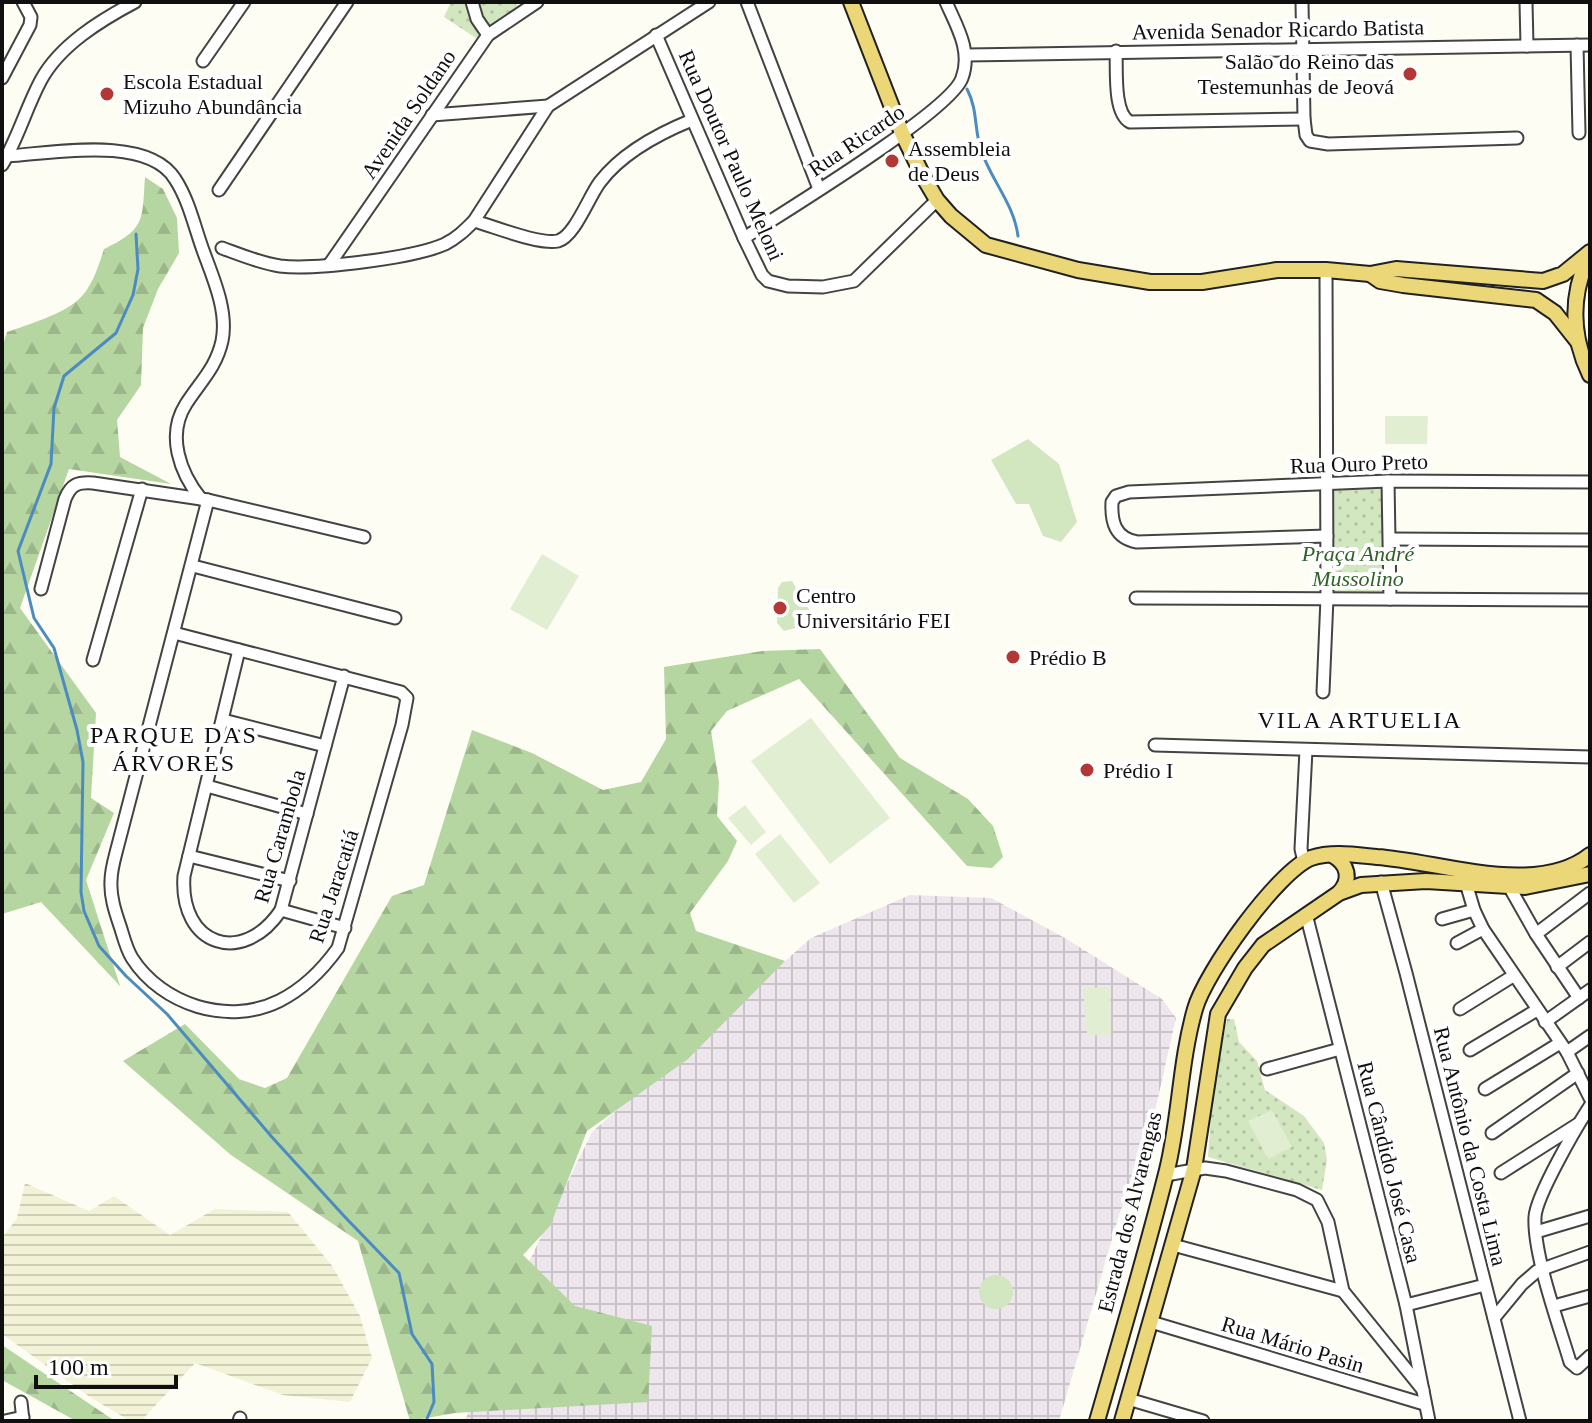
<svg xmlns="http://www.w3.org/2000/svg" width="1592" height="1423" font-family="'Times New Roman',serif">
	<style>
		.industrial { fill: url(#industrial-grid) }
		.farmland { fill: url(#farmland-rules) }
		.grass { fill: #d2e6c0 }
		.forest { fill: url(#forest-firs) }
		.park { fill: url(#park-dots) }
		.pitch { fill: #e2eed1 }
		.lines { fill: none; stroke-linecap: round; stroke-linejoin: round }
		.stream { stroke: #4c8bc0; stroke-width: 3 }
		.minor-casing { stroke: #434343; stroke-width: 15 }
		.major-casing { stroke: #212121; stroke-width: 18 }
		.minor { stroke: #fff; stroke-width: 11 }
		.major { stroke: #ebd678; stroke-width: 14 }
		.poi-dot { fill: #b33735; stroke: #fff; stroke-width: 3 }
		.labels { text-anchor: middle; stroke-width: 8; stroke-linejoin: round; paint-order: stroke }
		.street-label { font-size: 22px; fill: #101010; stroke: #fff }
		.poi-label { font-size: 22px; fill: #101010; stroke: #fff; text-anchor: start }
		.park-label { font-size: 22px; font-style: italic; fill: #2f6226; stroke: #fff }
		.neighbourhood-label { font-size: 24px; letter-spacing: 2px; fill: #101010; stroke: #fff }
	</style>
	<defs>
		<pattern id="industrial-grid" width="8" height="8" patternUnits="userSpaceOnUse" patternTransform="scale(2)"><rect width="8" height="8" fill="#ede6ed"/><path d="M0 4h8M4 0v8" fill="none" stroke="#cac4ca"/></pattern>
		<pattern id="farmland-rules" width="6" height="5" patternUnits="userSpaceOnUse" patternTransform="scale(2)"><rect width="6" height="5" fill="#f2f2d6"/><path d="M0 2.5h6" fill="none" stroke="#ceceb7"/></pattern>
		<pattern id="forest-firs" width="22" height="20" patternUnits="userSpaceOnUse" patternTransform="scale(2)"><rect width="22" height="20" fill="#b5d5a1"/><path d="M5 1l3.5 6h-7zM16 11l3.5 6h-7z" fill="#9bb68a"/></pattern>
		<pattern id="park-dots" width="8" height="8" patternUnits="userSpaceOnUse" patternTransform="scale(2)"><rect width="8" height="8" fill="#d2e6c0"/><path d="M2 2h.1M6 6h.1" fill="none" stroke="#b3c4a4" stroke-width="1.8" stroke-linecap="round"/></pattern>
	</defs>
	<rect width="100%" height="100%" fill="#fefdf4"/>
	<polygon class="industrial" points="910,895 991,898 1065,938 1162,999 1176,1018 1150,1133 1119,1215 1059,1421 465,1421 505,1311 592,1132 811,938"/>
	<polygon class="farmland" points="25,1183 89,1211 114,1196 170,1235 215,1209 288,1212 333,1267 360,1316 372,1358 350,1402 283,1395 195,1363 141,1421 130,1421 90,1397 2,1334 2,1238 17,1218"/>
	<g class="grass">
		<polygon points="1028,439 1059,464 1077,522 1061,542 1043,536 1029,504 1016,504 991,460"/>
		<polygon points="792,581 814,618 810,624 784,631 777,623 778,588 782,582"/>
		<circle cx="996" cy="1292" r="17"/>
	</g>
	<g class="forest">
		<path d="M 145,177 L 163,189 L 177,218 L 179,253 L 158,289 L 143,328 L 141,385 L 117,420 L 120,457 L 171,484 L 69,469 L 20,608 L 96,713 L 91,798 L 114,813 L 86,880 L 120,986 L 41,902 L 2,914 L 2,348 L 7,332 C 27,325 63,314 78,300 C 92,288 99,265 104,249 C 146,229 142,220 145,177 Z"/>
		<polygon points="820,649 900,758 968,799 993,826 1003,857 992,868 967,866 799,679 727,711 711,731 719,782 717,816 737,841 728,861 690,913 696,931 785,961 688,1059 587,1131 550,1226 523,1255 575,1306 652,1326 648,1402 455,1413 410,1421 358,1241 231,1155 123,1061 185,1024 239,1079 265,1088 287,1078 392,896 424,885 472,730 532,753 603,790 641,782 666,739 664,667 762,651"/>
		<polygon points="2,1345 115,1421 76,1421 2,1380"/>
	</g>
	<g class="park">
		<polygon points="451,2 514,2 523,14 482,42 444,17"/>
		<polygon points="1331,488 1385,488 1386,593 1331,594"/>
		<polygon points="1227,1019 1234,1019 1239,1042 1257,1061 1265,1090 1304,1116 1324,1143 1327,1160 1322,1190 1208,1157 1213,1087"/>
	</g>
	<g class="pitch">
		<polygon points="1385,416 1428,416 1427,444 1385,444"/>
		<polygon points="542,554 579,576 547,630 510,609"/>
		<polygon points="811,718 890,818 830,864 751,761"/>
		<polygon points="745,805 766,832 751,845 728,818"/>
		<polygon points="780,834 820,883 794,903 755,854"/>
		<polygon points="1110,987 1111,1034 1087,1036 1083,988"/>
		<polygon points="1272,1110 1292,1147 1268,1159 1248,1121"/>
	</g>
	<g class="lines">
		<g class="stream">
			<path d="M 967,89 C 978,110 974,129 981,150 C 991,180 1014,204 1018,236"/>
			<polyline points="136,234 138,269 133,295 116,333 64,376 54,408 51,464 18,551 34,618 54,648 77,730 83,762 81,892 84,911 99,946 126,976 167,1014 271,1136 344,1216 399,1273 412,1334 432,1364 434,1402 426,1421"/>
		</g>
		<g class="minor-casing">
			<g id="minor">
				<polyline points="472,2 477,19 488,35"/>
				<polyline points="747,2 819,189"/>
				<polyline points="1302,2 1304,119 1306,135 1310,141 1328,144 1517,138"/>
				<polyline points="1526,2 1527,46"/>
				<polyline points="656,35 744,238 762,275 768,281 788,286 823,287 854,281 937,200"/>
				<polyline points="1577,45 1579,133"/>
				<path d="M 1116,51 C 1117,70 1113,113 1130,122 L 1304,119"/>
				<polyline points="966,55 1590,45"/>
				<polyline points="203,61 244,2"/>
				<polyline points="2,78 30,25 31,17 23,2"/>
				<polyline points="432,115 548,106"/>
				<path d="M 8,156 C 53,153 148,135 175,179 C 189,200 195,229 204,253 C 214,280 228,312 222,341 C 216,368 200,382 186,404 C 166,435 180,473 201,499"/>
				<path d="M 2,165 C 18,138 26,108 41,80 C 60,45 101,20 135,2"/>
				<polyline points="219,190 347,2"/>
				<path d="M 474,221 C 493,226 539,245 558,241 C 575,236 589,196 600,182 C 622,153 660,133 692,120"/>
				<path d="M 744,238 C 782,213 951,111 962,78 C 972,51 957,27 946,2"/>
				<path d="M 222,248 C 241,255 260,263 280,266 C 315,270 414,258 445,244 C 457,238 465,230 474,221 L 548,106 L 709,2"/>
				<polyline points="329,265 488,35 537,2"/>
				<polyline points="1388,481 1390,599"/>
				<path d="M 1327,536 L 1137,542 C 1115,538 1111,522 1112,502 L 1116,496 L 1129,492 L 1388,481 L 1590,482"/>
				<polyline points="1390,539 1590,540"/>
				<polyline points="193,566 395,618"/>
				<path d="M 41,589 L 65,499 C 71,484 78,482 93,483 L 208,500 L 364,537"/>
				<polyline points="1136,598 1590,600"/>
				<path d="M 174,633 L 401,692 L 407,698 L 402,725 L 338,948 C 323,969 303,989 279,1001 C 228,1026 162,1005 132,958 C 127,950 124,939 121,929 C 116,914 110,898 111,881 C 111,869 115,857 118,845 L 208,500"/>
				<path d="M 239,650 L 184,876 C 179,946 243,967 281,910 L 344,676"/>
				<polyline points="93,660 142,489"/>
				<polyline points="1323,692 1327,598 1326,270"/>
				<polyline points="223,720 325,746"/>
				<polyline points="1155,745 1590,757"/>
				<polyline points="207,786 307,814"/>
				<polyline points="189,856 290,881"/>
				<polyline points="1304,862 1301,849 1306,750"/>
				<polyline points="1381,882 1406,973 1520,1421"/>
				<polyline points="1466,883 1474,910 1483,929 1567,1052 1590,1098"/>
				<polyline points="1510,888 1536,934 1579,998"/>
				<polyline points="281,910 345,928"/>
				<polyline points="1306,914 1406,1305 1429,1421"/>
				<polyline points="1442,919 1474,910"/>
				<polyline points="1536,934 1590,893"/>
				<polyline points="1457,943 1483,929"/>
				<polyline points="1557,967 1590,942"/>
				<polyline points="1460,1009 1513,976"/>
				<polyline points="1545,1022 1590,990"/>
				<polyline points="1470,1050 1537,1010"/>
				<polyline points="1567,1052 1590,1036"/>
				<polyline points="1267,1069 1340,1049"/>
				<polyline points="1485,1089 1560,1043"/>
				<path d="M 1590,1106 C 1577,1126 1536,1196 1535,1217 C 1533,1254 1559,1325 1570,1362 L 1577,1368 L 1590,1356"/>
				<polyline points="1492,1133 1578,1073"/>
				<polyline points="1501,1173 1578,1124"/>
				<polyline points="1166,1175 1205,1168 1226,1171 1297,1190 1317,1200 1328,1222 1343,1291 1423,1390"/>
				<polyline points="1536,1232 1590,1216"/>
				<polyline points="1173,1245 1343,1291"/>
				<polyline points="1406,1305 1485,1285"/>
				<polyline points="1554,1306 1590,1296"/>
				<polyline points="1494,1318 1522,1284 1537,1271 1590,1252"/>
				<polyline points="1151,1322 1424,1404"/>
				<polyline points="1128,1399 1203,1421"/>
				<polyline points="21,1402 23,1421"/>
				<polyline points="5,1421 23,1417"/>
				<polyline points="239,1421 240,1418"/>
			</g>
		</g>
		<g class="major-casing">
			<g id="major">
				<polyline points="851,2 902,133 924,178 937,200 951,216 986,245 1078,270 1150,282 1202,282 1277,270 1326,270 1370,274 1396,269 1543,281 1563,274 1590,252"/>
				<path d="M 1590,254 C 1570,294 1571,336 1590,375"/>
				<polyline points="1370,274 1380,281 1403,285 1536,300 1555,313 1578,342"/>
				<path d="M 1332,855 C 1348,864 1352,879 1339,893"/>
				<path d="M 1097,1421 C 1121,1338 1146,1254 1167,1170 C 1180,1117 1180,1061 1195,1009 C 1205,973 1277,872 1311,858 C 1332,851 1356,855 1377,857 C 1439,861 1536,898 1590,855"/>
				<polyline points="1122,1421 1194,1169 1218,1014 1245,968 1263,945 1339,893 1361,885 1426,881 1525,887 1590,874"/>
			</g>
		</g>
		<use href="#minor" class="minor"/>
		<use href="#major" class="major"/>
	</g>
	<g class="poi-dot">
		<circle cx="1410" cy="74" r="8"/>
		<circle cx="107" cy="94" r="8"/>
		<circle cx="892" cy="161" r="8"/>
		<circle cx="780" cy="608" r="8"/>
		<circle cx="1013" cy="657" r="8"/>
		<circle cx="1087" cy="770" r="8"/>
	</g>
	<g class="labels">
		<g class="street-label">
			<text transform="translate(1278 29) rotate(-1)" y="8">Avenida Senador Ricardo Batista</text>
			<text transform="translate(408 114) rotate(-56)" y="8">Avenida Soldano</text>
			<text transform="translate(856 140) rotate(-34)" y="8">Rua Ricardo</text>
			<text transform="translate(732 155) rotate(66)" y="8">Rua Doutor Paulo Meloni</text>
			<text transform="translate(1359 463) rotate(-2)" y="8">Rua Ouro Preto</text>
			<text transform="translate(279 836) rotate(-74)" y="8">Rua Carambola</text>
			<text transform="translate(333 886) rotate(-72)" y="8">Rua Jaracatiá</text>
			<text transform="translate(1471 1146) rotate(76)" y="8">Rua Antônio da Costa Lima</text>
			<text transform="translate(1390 1162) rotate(76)" y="8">Rua Cândido José Casa</text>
			<text transform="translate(1129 1212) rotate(-76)" y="8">Estrada dos Alvarengas</text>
			<text transform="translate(1293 1344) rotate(17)" y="8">Rua Mário Pasin</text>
		</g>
		<g class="poi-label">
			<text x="1394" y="69" text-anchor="end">Salão do Reino das<tspan x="1394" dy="25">Testemunhas de Jeová</tspan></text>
			<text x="123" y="89">Escola Estadual<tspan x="123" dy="25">Mizuho Abundância</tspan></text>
			<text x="908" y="156">Assembleia<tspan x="908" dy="25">de Deus</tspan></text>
			<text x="796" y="603">Centro<tspan x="796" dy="25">Universitário FEI</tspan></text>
			<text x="1029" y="665">Prédio B</text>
			<text x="1103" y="778">Prédio I</text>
		</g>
		<g class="park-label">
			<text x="1358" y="561">Praça André<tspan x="1358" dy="25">Mussolino</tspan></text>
		</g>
		<g class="neighbourhood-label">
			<text x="1360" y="728">VILA ARTUELIA</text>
			<text x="174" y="743">PARQUE DAS<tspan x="174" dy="28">ÁRVORES</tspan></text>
		</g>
	</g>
	<rect width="1592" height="1423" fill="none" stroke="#101010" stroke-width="8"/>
	<path d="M36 1375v12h140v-12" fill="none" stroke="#101010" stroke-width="4"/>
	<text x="48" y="1375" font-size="24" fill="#101010" stroke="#ffffff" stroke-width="6" paint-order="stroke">100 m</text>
</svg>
